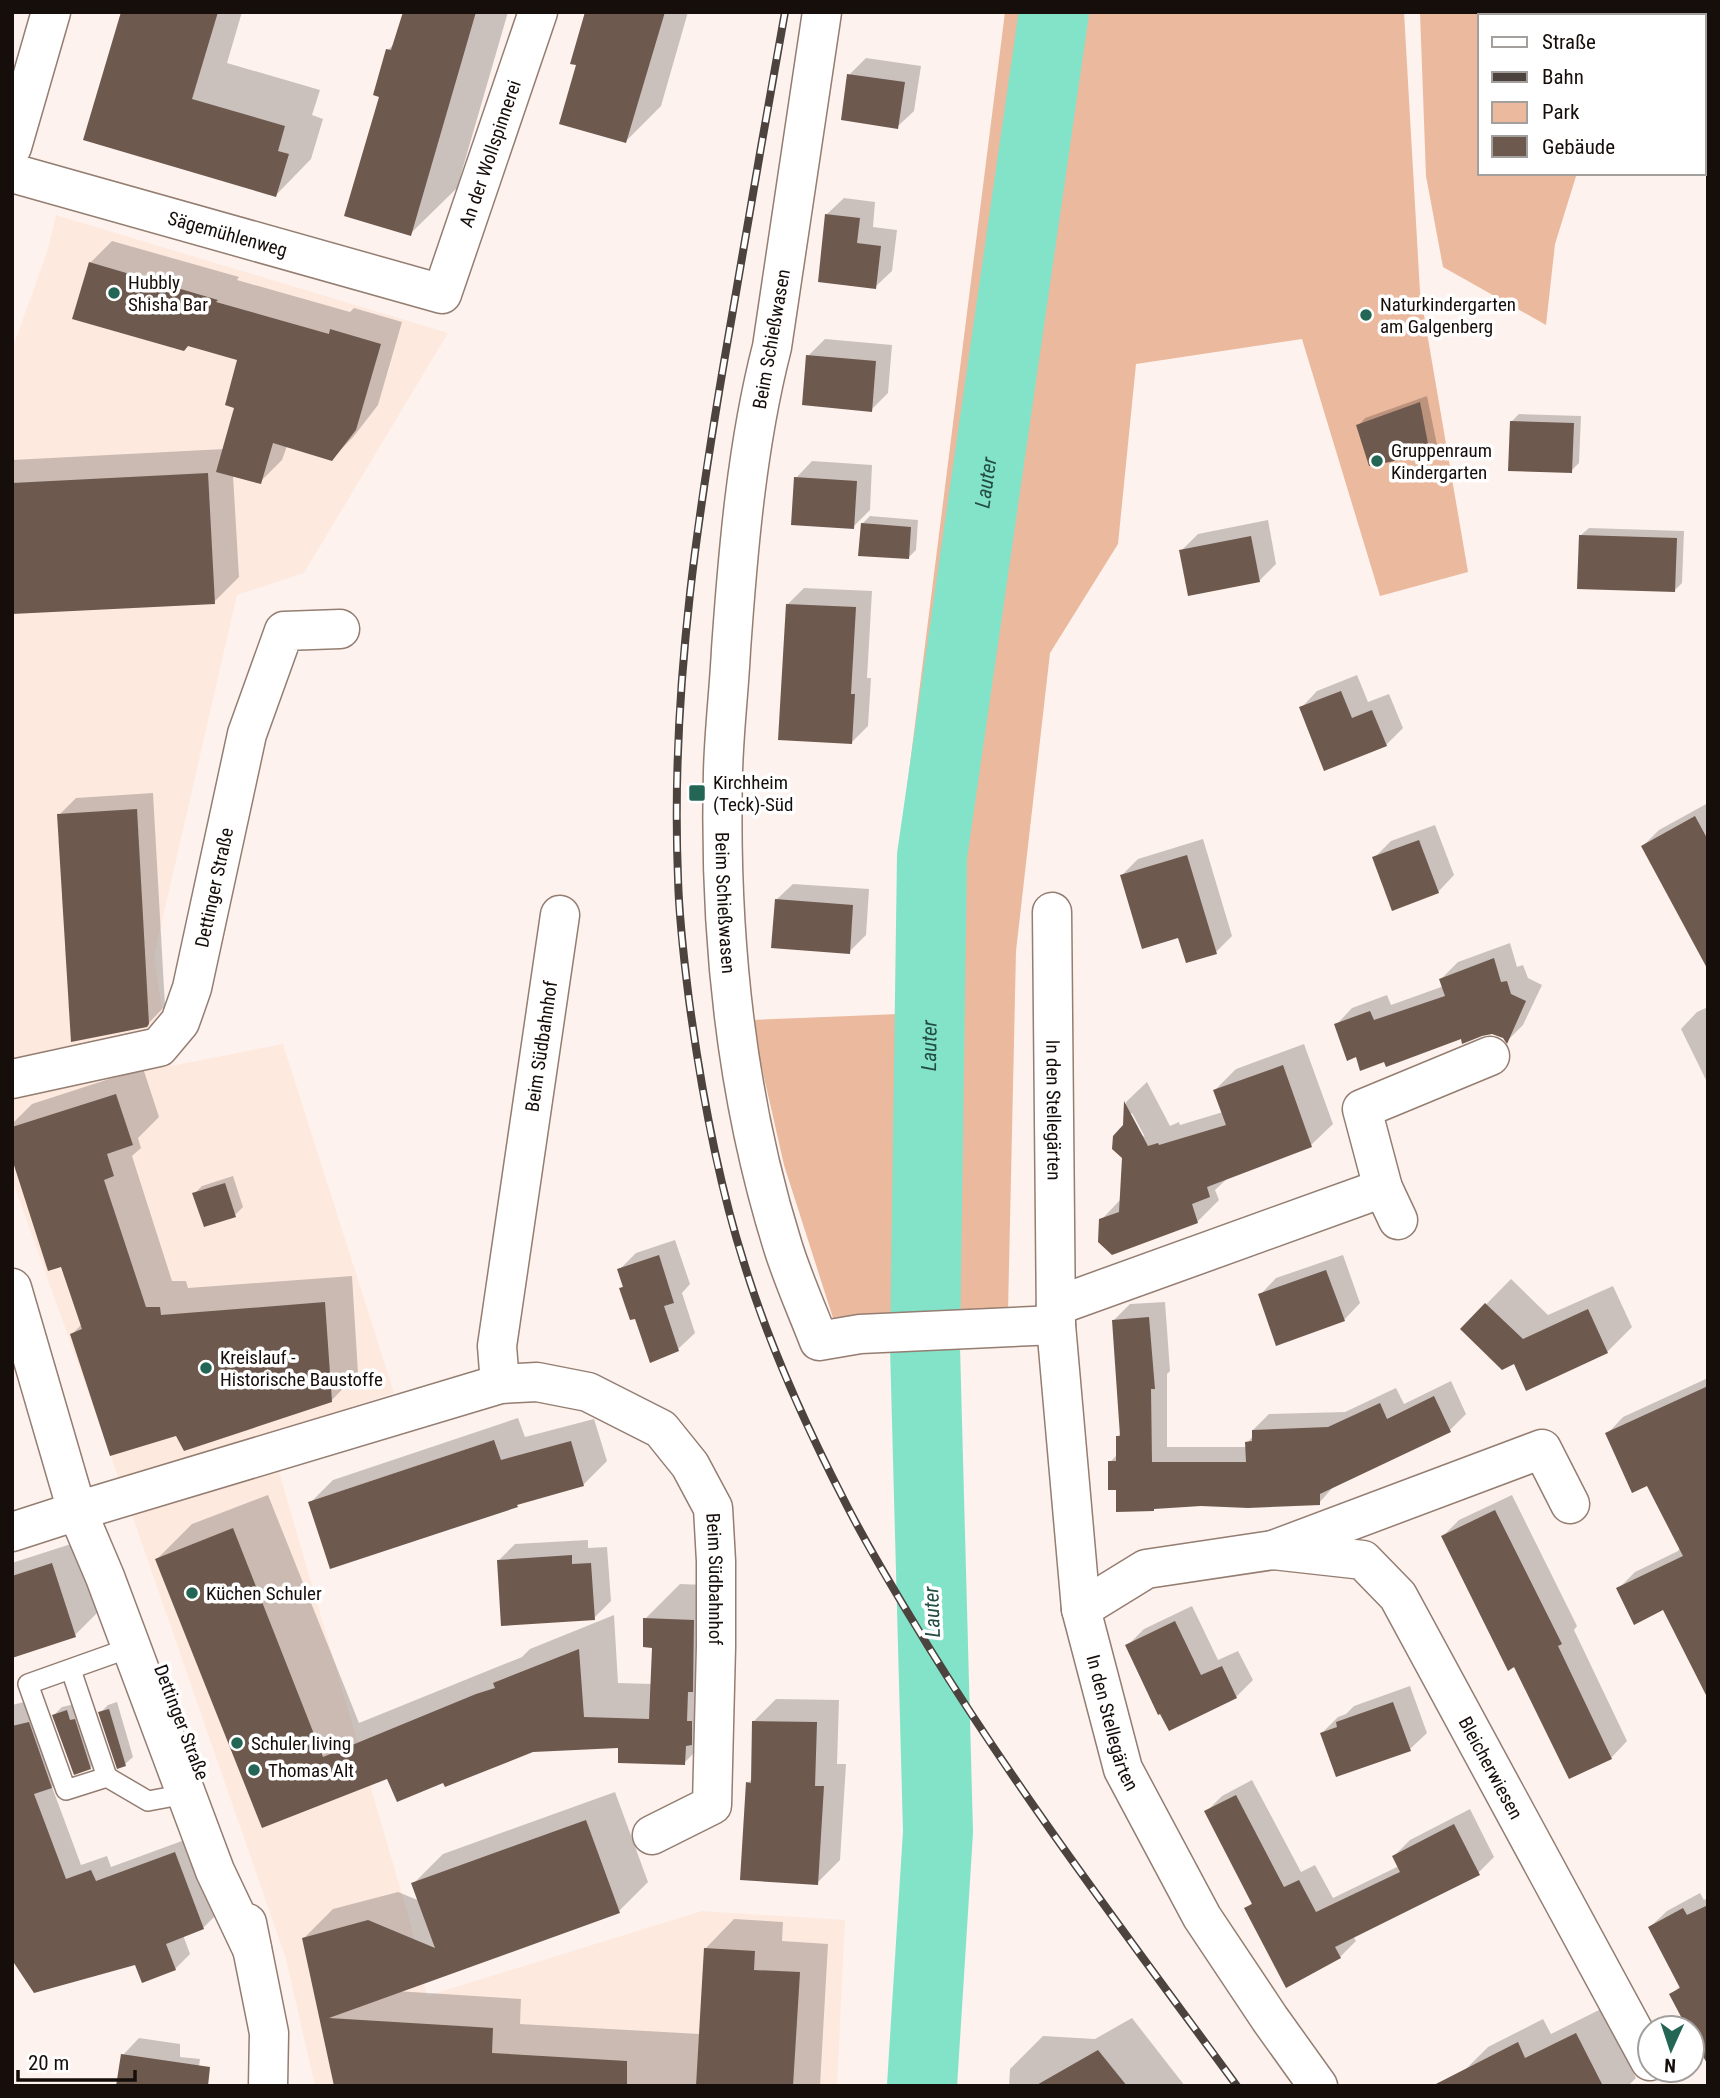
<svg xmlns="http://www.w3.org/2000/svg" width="1720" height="2098" font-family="'Roboto Condensed',sans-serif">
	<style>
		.built { fill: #fee9df }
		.green { fill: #ebb99e }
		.shadow { fill: #0003; fill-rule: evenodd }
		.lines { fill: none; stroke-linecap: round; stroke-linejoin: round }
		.river { stroke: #83e3c9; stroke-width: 70 }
		.building { fill: #6e594e }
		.lane-casing { stroke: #947d71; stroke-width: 22 }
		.street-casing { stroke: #947d71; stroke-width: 41 }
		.secondary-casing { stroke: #947d71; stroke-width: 41 }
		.lane { stroke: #fff; stroke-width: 19 }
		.street { stroke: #fff; stroke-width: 38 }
		.secondary { stroke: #fff; stroke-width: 38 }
		.rail-casing { stroke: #4c433f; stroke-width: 8 }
		.rail { stroke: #fff; stroke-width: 5; stroke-dasharray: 16; stroke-linecap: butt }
		.poi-dot { fill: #246656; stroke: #fff; stroke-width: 2.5 }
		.labels { text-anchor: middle; stroke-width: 7; stroke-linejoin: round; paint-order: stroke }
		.street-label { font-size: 19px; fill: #160e0a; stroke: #fff }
		.poi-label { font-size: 19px; fill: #160e0a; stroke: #fff; text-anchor: start }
		.water-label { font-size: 21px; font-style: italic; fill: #244e43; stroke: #fff }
	</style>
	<rect width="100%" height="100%" fill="#fdf2ed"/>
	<polygon class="built" points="56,215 448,333 304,573 237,595 154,956 171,1066 283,1044 394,1393 268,1434 412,1929 427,1996 702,1911 845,1920 837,2086 315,2086 286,1959 138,1532 12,1179 12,350 48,249"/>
	<g class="green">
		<polygon points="1005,12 1404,12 1420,292 1468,572 1380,596 1302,339 1136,364 1118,544 1050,653 1016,951 1008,1312 833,1318 784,1165 751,1020 899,1014 899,851"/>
		<polygon points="1420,12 1626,12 1625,16 1480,16 1480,173 1577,173 1555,244 1546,325 1443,267 1426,176"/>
	</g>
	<g class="shadow">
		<polygon points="123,12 242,12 227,63 320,90 312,115 323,119 311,159 276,195 86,139"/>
		<polygon points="404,12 508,12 457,188 410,234 381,95 388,50 396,42"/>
		<polygon points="591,12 688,12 661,106 626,141"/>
		<polygon points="866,58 921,66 914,111 897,127 849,75"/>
		<polygon points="844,198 875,202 873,227 897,230 892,271 875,287 827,214"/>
		<polygon points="112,241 239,277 237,280 350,312 354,308 402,322 378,405 354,436 332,459 287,446 282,460 260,482 233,475 239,577 214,602 12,613 12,460 224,449 237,406 239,358 90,263"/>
		<polygon points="825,339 892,345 888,393 871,410 808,356"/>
		<polygon points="1427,396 1437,445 1429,452 1358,426 1365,418"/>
		<polygon points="1519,414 1581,416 1579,463 1571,471 1511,422"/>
		<polygon points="812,461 872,465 870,510 853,527 796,478"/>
		<polygon points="870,516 918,520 916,550 908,558 862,524"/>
		<polygon points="1268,520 1276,564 1259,581 1181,551 1198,534"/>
		<polygon points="1589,528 1684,531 1682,583 1674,591 1581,535"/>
		<polygon points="804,588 872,591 867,678 871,678 868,726 851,743 788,604"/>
		<polygon points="1357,675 1368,702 1389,694 1403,728 1386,745 1301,708 1317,691"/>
		<polygon points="153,793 165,1006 146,1026 59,815 76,798"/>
		<polygon points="1708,803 1708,922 1643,846 1659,830"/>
		<polygon points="1435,825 1454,875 1438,892 1374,858 1391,841"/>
		<polygon points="1203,839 1232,936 1216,952 1122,875 1138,859"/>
		<polygon points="793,884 869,889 866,935 849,952 776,900"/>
		<polygon points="1510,943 1517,967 1523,965 1528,978 1542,985 1523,1025 1507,1041 1504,1037 1492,1033 1462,1037 1385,1060 1357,1055 1336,1025 1352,1008 1387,995 1391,1005 1444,986 1441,979 1458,962"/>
		<polygon points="1708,1007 1708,1084 1681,1029 1697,1012"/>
		<path d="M 1304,1044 L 1333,1124 L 1311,1145 L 1229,1177 L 1215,1190 L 1219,1200 L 1197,1222 L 1101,1220 L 1121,1199 L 1126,1102 L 1147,1082 L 1170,1126 L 1179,1122 L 1180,1125 L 1223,1112 L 1215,1090 L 1236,1069 ZM 1132,1113 L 1145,1137 L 1139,1133 L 1129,1114 Z"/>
		<polygon points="143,1068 159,1117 138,1138 141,1148 132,1156 172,1281 186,1281 188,1288 352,1276 358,1373 331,1401 177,1434 72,1334 82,1324 63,1264 12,1153 12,1124 32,1104"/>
		<polygon points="233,1176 243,1207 235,1215 194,1194 202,1186"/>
		<polygon points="675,1240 690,1284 682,1293 695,1333 678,1349 636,1317 621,1288 624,1285 619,1270 636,1253"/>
		<polygon points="1343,1255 1360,1303 1344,1320 1260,1295 1276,1278"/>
		<polygon points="1511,1279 1548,1315 1613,1286 1632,1327 1607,1352 1514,1362 1462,1329"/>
		<polygon points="1165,1302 1170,1371 1167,1374 1167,1447 1247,1447 1247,1443 1253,1436 1253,1430 1269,1414 1345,1412 1396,1388 1404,1404 1451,1381 1466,1414 1450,1430 1335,1485 1319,1503 1118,1488 1110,1462 1118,1454 1118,1436 1121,1433 1114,1320 1130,1304"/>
		<polygon points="1708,1378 1708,1693 1664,1608 1619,1588 1635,1572 1678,1551 1681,1547 1648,1483 1607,1434 1623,1417"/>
		<polygon points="518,1418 525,1437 594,1419 607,1461 583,1485 520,1502 517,1505 310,1503 333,1480"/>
		<polygon points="268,1495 359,1723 522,1657 530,1649 614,1615 618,1683 652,1684 653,1646 645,1619 680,1584 728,1586 719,1728 684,1763 620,1747 532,1750 444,1781 388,1776 263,1826 157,1559 192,1524"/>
		<polygon points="1512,1495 1577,1626 1574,1630 1627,1741 1611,1758 1443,1536 1459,1520"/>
		<polygon points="588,1540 588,1548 607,1547 611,1601 594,1618 498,1561 515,1544"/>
		<polygon points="74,1543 97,1613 75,1635 12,1656 12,1563"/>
		<polygon points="1192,1606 1218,1660 1238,1651 1253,1680 1236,1697 1127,1646 1144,1629"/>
		<polygon points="1410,1686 1427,1733 1410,1749 1322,1733 1338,1717 1346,1714 1354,1706"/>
		<polygon points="776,1699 839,1700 837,1764 846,1764 840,1860 817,1883 748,1783 753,1778 753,1722"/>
		<polygon points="28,1701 67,1772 52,1787 81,1865 107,1856 111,1867 190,1838 218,1913 203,1928 183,1935 190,1954 175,1969 137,1963 12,1957 12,1705"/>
		<polygon points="117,1702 133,1757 125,1764 100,1713 108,1705"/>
		<polygon points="75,1704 98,1760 90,1768 54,1715 62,1707"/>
		<polygon points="1252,1780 1301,1872 1315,1865 1333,1898 1399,1866 1394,1856 1410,1840 1470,1809 1494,1857 1478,1873 1353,1936 1356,1941 1340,1957 1246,1909 1253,1902 1206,1812 1222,1796"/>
		<polygon points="615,1792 648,1882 619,1911 396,1991 521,1999 520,2024 700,2034 705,1949 734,1919 783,1922 782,1941 828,1944 820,2086 336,2086 304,1938 333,1909 398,1892 420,1901 413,1884 443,1854"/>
		<polygon points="1700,1893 1704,1900 1708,1898 1708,2041 1692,2033 1692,2028 1689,2028 1671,1995 1681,1985 1650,1927 1667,1911"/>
		<polygon points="1601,2009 1636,2078 1628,2086 1457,2086 1463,2072 1488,2047 1543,2019 1551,2034"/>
		<polygon points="1132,2018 1185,2086 1009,2086 1010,2069 1043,2036 1095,2039"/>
		<polygon points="139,2038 180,2044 180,2057 200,2059 196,2086 123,2055"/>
	</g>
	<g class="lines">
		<path class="river" id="s1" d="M 922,2086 L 938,1832 L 925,1347 L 932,856 L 1054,12"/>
	</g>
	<g class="building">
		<polygon points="121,12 218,12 192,99 285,126 278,151 289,154 276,197 83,140"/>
		<polygon points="403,12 476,12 411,236 344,216 379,97 373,95 386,49 391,50"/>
		<polygon points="585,12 665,12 626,143 559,124 576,65 570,64"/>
		<polygon points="847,74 905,82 898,129 841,120"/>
		<polygon points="825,214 860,218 857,243 881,246 876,289 818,282"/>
		<polygon points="89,262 218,300 216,302 329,334 330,329 381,344 356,430 332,461 273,443 261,484 216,472 234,408 225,405 237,360 188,346 184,351 72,319"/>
		<polygon points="806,355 876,361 872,412 802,405"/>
		<polygon points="1420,402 1430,454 1369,466 1356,425"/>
		<polygon points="1510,421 1574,423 1572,473 1508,471"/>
		<polygon points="208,473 215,604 12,614 12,483"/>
		<polygon points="794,477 857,481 854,529 791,525"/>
		<polygon points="861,523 911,527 909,559 858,556"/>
		<polygon points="1579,535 1677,538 1675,592 1577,589"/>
		<polygon points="1251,536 1260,582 1188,596 1179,550"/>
		<polygon points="786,604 856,607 851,694 855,694 852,744 778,740"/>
		<polygon points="1341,691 1352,718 1372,710 1387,746 1324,771 1299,707"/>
		<polygon points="137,809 149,1024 147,1027 71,1042 57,814"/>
		<polygon points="1695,816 1708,840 1708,970 1641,846"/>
		<polygon points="1419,840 1439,893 1392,911 1372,857"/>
		<polygon points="1187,855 1217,954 1186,963 1178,938 1142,949 1120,875"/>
		<polygon points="775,899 853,905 850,954 771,948"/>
		<polygon points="1494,958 1501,982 1507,981 1511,994 1526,1001 1507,1044 1503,1038 1492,1034 1482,1036 1462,1044 1461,1039 1386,1067 1384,1062 1360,1071 1356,1057 1347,1061 1334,1024 1370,1011 1374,1020 1445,996 1439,979"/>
		<polygon points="1283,1065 1312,1147 1207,1187 1210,1197 1192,1204 1198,1223 1112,1255 1098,1242 1099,1219 1119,1212 1122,1158 1112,1149 1113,1136 1123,1125 1124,1101 1148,1146 1158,1143 1159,1145 1226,1125 1213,1090"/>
		<polygon points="116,1094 133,1145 107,1154 114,1176 104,1180 146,1307 160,1307 161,1315 325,1302 332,1402 184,1451 176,1436 110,1456 70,1334 82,1329 61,1267 48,1271 12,1159 12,1127"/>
		<polygon points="225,1183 236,1217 204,1227 192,1193"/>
		<polygon points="659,1255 674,1303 664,1306 679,1351 650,1363 635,1319 630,1320 619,1288 623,1287 617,1269"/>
		<polygon points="1326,1270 1345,1321 1276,1346 1258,1294"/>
		<polygon points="1485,1303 1523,1339 1588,1309 1608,1353 1526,1391 1514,1364 1502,1370 1460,1329"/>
		<polygon points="1149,1317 1155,1389 1151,1389 1152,1462 1246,1462 1245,1442 1252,1441 1252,1430 1328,1427 1380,1403 1387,1419 1434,1396 1451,1432 1320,1494 1320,1505 1248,1508 1201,1506 1154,1509 1154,1511 1116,1512 1116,1490 1108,1490 1108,1461 1116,1461 1116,1436 1120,1436 1112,1320"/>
		<polygon points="1708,1386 1707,1596 1708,1699 1663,1610 1634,1625 1616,1588 1683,1556 1647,1486 1632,1493 1605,1433"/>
		<polygon points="494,1440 501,1460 571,1441 584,1486 517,1505 518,1507 330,1569 308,1502"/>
		<polygon points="1495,1510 1562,1644 1558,1646 1612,1759 1569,1779 1514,1667 1508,1671 1441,1536"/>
		<polygon points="233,1528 323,1757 476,1694 495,1688 493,1683 579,1649 584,1717 649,1719 652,1648 643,1647 643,1618 694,1620 693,1692 688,1692 687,1721 692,1721 692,1745 686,1746 685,1765 618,1763 618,1748 533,1752 445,1787 443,1783 397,1802 387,1779 262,1828 155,1559"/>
		<polygon points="572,1555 572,1564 591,1563 595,1620 501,1626 497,1560"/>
		<polygon points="52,1563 76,1637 12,1658 12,1576"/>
		<polygon points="1175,1621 1201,1675 1222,1666 1237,1698 1169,1731 1160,1714 1158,1715 1125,1645"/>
		<polygon points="1393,1702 1411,1751 1336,1777 1320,1733 1337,1727 1336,1722"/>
		<polygon points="109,1709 126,1766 117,1769 98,1712"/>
		<polygon points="67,1710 70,1720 75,1719 91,1769 74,1775 52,1715"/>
		<polygon points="752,1721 817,1722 815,1786 824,1786 818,1885 740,1880 746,1782 751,1783"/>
		<polygon points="29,1722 52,1788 34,1794 66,1879 91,1870 96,1881 175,1852 204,1929 166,1944 176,1970 142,1983 135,1965 34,1993 12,1960 12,1726"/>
		<polygon points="1236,1795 1284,1887 1299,1880 1316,1912 1400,1872 1392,1856 1454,1824 1480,1875 1335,1947 1341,1958 1286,1988 1244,1908 1252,1904 1204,1811"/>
		<polygon points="586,1820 620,1913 329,2018 493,2028 492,2053 627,2061 627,2086 334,2086 302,1938 368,1920 435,1948 411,1883"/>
		<polygon points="1708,1905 1708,2065 1692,2037 1692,2028 1687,2028 1669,1994 1680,1988 1648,1927 1683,1908 1687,1915"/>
		<polygon points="704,1948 755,1951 754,1970 800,1972 793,2086 696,2086"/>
		<polygon points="1576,2033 1603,2086 1432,2086 1518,2042 1525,2058"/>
		<polygon points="1098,2050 1127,2086 1035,2086"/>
		<polygon points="121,2054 210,2067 208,2086 116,2086"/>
	</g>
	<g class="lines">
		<g class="lane-casing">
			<g id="lane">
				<polyline points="132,1647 28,1684 66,1790 107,1777 148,1801 186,1794"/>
				<polyline points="71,1670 107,1777"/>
			</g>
		</g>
		<g class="street-casing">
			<g id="street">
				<path id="s2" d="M 822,12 L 772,347 C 747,444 738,550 731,650 C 729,691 724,731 723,772 C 719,932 735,1094 783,1247 C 793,1279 807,1310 819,1341 L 860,1334 L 1056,1325"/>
				<path id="s3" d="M 12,173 L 442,294 L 538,12"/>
				<path id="s4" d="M 1052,912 L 1056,1325 L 1081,1609 L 1123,1769 L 1202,1917 L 1270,2019 L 1318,2086"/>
				<path id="s5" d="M 12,1079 L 159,1047 L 180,1022 L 192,988 L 247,734 L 284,631 L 340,629"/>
				<polyline points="1398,1220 1383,1188 1362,1109 1490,1056"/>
				<polyline points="1056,1306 1383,1188"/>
				<path id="s6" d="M 500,1384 L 497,1346 L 560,915"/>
				<path id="s7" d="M 12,1532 L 77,1511 L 500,1384 L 537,1382 L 588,1392 L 661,1429 L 690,1465 L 713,1508 L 716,1561 L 716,1647 L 712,1805 L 652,1835"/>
				<path id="s8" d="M 1273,1550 L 1363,1560 L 1398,1596 L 1650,2061"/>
				<polyline points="1081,1609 1146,1569 1273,1550 1542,1449 1570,1504"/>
			</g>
		</g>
		<g class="secondary-casing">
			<g id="secondary">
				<polyline points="12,147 51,12"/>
				<polyline points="12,1288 77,1511 105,1577 215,1871 252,1949"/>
				<polyline points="247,1923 269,2033 268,2086"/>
			</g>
		</g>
		<use href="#lane" class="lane"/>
		<use href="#street" class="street"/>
		<use href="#secondary" class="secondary"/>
		<g class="rail-casing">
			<path id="rail" d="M 785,12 C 767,111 750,211 733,310 C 700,498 670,686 678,878 C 679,919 684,960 689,1000 C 701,1089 717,1178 744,1263 C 769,1345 805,1424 844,1500 C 869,1550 899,1598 928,1646 C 1022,1798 1131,1941 1237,2086"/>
		</g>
		<use href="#rail" class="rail"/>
	</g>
	<g class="poi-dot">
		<circle cx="114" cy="293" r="7"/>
		<circle cx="1366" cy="315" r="7"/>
		<circle cx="1377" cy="461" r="7"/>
		<rect x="688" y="784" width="18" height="18" rx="3.5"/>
		<circle cx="206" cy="1368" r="7"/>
		<circle cx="192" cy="1593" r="7"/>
		<circle cx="237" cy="1743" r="7"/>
		<circle cx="254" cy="1770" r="7"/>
	</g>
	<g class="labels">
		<g class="street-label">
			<text dy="7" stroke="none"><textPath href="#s3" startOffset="595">An der Wollspinnerei</textPath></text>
			<text dy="7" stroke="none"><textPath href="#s3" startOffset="224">Sägemühlenweg</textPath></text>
			<text transform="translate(771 339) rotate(-80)" y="7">Beim Schießwasen</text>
			<text dy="7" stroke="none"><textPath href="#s5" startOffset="322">Dettinger Straße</textPath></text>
			<text dy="7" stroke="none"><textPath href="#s2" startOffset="898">Beim Schießwasen</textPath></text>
			<text dy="7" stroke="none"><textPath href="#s6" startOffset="341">Beim Südbahnhof</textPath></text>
			<text dy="7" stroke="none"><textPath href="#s4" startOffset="198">In den Stellegärten</textPath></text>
			<text dy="7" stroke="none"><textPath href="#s7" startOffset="847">Beim Südbahnhof</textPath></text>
			<text dy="7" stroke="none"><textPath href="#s4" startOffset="816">In den Stellegärten</textPath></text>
			<text transform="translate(182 1722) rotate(69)" y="7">Dettinger Straße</text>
			<text dy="7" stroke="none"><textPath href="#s8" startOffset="336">Bleicherwiesen</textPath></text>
		</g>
		<g class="poi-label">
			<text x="128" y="289">Hubbly<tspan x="128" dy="22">Shisha Bar</tspan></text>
			<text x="1380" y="311">Naturkindergarten<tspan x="1380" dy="22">am Galgenberg</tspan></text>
			<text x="1391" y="457">Gruppenraum<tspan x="1391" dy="22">Kindergarten</tspan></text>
			<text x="713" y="789">Kirchheim<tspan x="713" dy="22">(Teck)-Süd</tspan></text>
			<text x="220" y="1364">Kreislauf -<tspan x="220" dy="22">Historische Baustoffe</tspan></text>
			<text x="206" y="1600">Küchen Schuler</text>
			<text x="251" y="1750">Schuler living</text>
			<text x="268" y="1777">Thomas Alt</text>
		</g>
		<g class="water-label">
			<text dy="7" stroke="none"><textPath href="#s1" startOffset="1608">Lauter</textPath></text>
			<text dy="7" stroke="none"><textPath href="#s1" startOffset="1041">Lauter</textPath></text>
			<text transform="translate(932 1612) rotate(-92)" y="7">Lauter</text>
		</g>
	</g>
	<rect width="1720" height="2098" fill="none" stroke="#160e0a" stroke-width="28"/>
	<rect x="1478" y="14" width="228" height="161" fill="#ffffff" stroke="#a29f9d" stroke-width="2"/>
	<rect x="1492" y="37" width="35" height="10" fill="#ffffff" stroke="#a29f9d" stroke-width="2"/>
	<text x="1542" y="49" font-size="21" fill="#160e0a">Straße</text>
	<rect x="1492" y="72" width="35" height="10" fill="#4c433f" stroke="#a29f9d" stroke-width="2"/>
	<text x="1542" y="84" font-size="21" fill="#160e0a">Bahn</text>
	<rect x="1492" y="102" width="35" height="21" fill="#ebb99e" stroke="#a29f9d" stroke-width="2"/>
	<text x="1542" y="119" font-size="21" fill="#160e0a">Park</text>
	<rect x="1492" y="136" width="35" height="21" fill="#6e594e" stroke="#a29f9d" stroke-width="2"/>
	<text x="1542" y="154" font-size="21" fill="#160e0a">Gebäude</text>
	<g transform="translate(1671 2049) rotate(183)"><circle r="33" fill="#ffffff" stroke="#a29f9d" stroke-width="2"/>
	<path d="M0-5L12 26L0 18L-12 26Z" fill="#246656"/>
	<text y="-10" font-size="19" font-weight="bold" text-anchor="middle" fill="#160e0a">N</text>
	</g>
	<path d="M18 2070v10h117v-10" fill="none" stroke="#160e0a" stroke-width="3.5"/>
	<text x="28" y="2070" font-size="21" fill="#160e0a" stroke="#ffffff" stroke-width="5" paint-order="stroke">20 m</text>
</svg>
